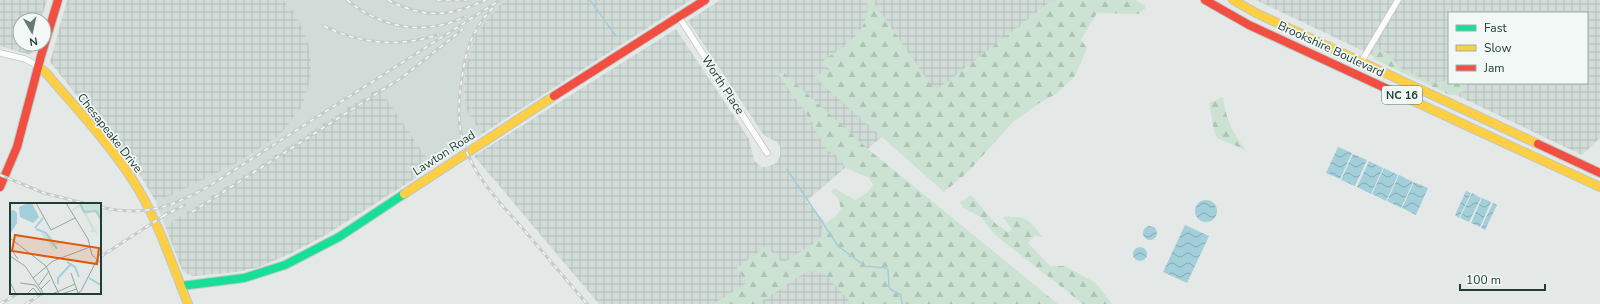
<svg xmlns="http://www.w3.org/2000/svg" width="1600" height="304" font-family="'Nunito Sans',sans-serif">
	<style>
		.built { fill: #d1dbd7 }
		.industrial { fill: url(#industrial-grid); fill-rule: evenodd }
		.forest { fill: url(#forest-firs) }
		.water { fill: url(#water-waves) }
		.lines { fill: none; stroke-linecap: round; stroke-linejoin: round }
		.stream { stroke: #a2cfd9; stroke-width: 1.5 }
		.street-casing { stroke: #c1c6c4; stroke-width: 7 }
		.fast-casing { stroke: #bfc7c4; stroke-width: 10 }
		.slow-casing { stroke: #bfc7c4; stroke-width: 10 }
		.jam-casing { stroke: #bfc7c4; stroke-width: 10 }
		.street { stroke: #fbfcfb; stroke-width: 5.5 }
		.fast { stroke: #16e098; stroke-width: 8 }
		.slow { stroke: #ffcf43; stroke-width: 8 }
		.jam { stroke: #f24e42; stroke-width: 8 }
		.rail-casing { stroke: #c6cac9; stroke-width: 3 }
		.rail { stroke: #f1f8f5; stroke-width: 1.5; stroke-dasharray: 4.5; stroke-linecap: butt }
		.labels { text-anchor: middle; stroke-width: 3.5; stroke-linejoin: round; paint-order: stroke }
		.shield { fill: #f1f8f5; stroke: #5f7570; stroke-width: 1 }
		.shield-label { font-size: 11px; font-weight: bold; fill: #213d37 }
		.street-label { font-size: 12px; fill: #213d37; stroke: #f1f8f5 }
		.inset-river { fill: none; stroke: #a2cfd9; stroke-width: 2 }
		.inset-road { fill: none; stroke: #96a4a1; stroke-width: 1 }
		.view { fill: #de580e; fill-opacity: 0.15; stroke: #de580e; stroke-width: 2 }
		.inset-edge { fill: none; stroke: #213d37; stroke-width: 2 }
	</style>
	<defs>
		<pattern id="industrial-grid" width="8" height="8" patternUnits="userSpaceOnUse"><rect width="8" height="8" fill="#d1dbd7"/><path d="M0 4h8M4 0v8" fill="none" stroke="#b3bdb9"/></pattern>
		<pattern id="forest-firs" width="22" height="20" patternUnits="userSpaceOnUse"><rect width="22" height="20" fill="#cce3d4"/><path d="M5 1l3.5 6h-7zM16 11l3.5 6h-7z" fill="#afc4b7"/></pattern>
		<pattern id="water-waves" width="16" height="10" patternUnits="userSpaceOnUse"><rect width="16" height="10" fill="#a2cfd9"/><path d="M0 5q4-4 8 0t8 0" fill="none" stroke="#84a9b1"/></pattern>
	</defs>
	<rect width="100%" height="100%" fill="#e4e9e7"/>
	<polygon class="built" points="283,0 505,0 482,25 473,42 465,69 464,97 469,115 482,134 433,167 379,89 165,226 155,200 173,195 237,163 281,134 301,108 307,92 311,60 309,47 306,36 300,23 295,13"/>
	<g class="industrial">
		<polygon points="0,0 47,0 41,20 20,20 20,44 34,44 31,55 0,46"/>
		<polygon points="67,0 283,0 295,13 300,23 306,36 309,47 311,60 311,74 307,92 301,108 281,134 237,163 173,195 155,200 138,172 50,62"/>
		<polygon points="505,0 691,0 482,134 469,115 465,106 464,87 465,69 473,42 477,32 488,18"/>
		<polygon points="720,0 1053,0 935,92 806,201 840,239 865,304 599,304 474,156 676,29 749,139 754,160 761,167 765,167 775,164 780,156 780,147 777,142 765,136 761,131 688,21"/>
		<path d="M 1256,0 L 1600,0 L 1600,138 L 1582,155 ZM 1449,13 L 1587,13 L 1587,83 L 1449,83 Z"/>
		<polygon points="379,88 433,167 324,236 290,254 259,267 237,272 193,276 187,274 182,270 165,226"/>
	</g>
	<g class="forest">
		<path d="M 867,0 L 872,0 L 935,91 L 1053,0 L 1135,0 L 1145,5 L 1145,9 L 1138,14 L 1097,13 L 1081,40 L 1087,48 L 1075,76 L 1056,94 L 1038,104 L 1012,123 L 968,172 L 944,192 L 814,77 L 829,69 L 822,62 C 844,45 872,32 867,0 Z"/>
		<path d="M 1378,49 L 1387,53 L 1403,70 L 1431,83 L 1443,82 L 1449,78 L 1449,83 L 1467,83 C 1463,92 1461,95 1450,95 L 1374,59 L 1372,52 Z"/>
		<polygon points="783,72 868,149 1058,304 852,304 824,273 807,271 758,304 713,304 747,283 737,268 766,246 783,263 813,244 824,233 821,226 836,216 841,209 838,198 831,192 834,188 855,200 867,193 873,185 869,178 846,168 833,152 829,153 812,125 813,123 778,74"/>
		<path d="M 1223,97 C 1225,117 1233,134 1246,150 L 1217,138 L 1214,131 L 1209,103 Z"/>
		<path d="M 971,195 L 996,224 L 1008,232 L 1012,230 L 1003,217 C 1028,216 1028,219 1043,237 L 1034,236 L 1028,243 L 1050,266 L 1065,266 L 1096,283 L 1112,304 L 1083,304 L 994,234 L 981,217 L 963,208 L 960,202 Z"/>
	</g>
	<g class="water">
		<polygon points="1338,147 1352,153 1340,179 1326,173"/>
		<polygon points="1353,154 1367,160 1355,186 1341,180"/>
		<polygon points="1369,161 1383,168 1371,194 1357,187"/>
		<polygon points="1384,168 1398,175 1386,201 1372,194"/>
		<polygon points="1399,175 1413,182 1401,208 1387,201"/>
		<polygon points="1414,182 1428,188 1416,215 1402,208"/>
		<polygon points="1466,191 1471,193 1459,218 1455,215"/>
		<polygon points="1472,193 1481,198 1469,222 1460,218"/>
		<polygon points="1482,198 1491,202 1480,227 1471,223"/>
		<circle cx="1206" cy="211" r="11"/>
		<polygon points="1493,203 1497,205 1485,230 1481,228"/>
		<polygon points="1185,225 1209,236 1187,283 1163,272"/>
		<circle cx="1150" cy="233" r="7"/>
		<circle cx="1140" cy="254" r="7"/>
	</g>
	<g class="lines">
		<g class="stream">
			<polyline points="590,0 616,36"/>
			<polyline points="787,169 838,246 865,266 886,268 888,270 889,287 890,289 901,295 902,304"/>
		</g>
		<g class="street-casing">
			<g id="street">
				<polyline points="679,17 767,153"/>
				<polyline points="0,53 25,59 38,66"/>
				<polyline points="1361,62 1398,0"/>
			</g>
		</g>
		<g class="fast-casing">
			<polyline id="fast" points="181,286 244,278 285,265 339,237 404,194"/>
		</g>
		<g class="slow-casing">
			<g id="slow">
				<polyline points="1233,0 1256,13 1538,144"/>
				<path d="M 38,66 L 47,74 C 76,108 107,141 132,179 C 157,217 171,262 188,304"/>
				<polyline points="1396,93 1600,187"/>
				<polyline points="404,194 554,96"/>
			</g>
		</g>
		<g class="jam-casing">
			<g id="jam">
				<polyline points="1205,0 1249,25 1396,93"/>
				<polyline points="554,96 705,0"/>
				<polyline points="1538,144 1600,173"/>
				<polyline points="0,187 17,147 41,56 58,0"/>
			</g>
		</g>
		<use href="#street" class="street"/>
		<use href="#fast" class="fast"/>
		<use href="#slow" class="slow"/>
		<use href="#jam" class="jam"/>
		<g class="rail-casing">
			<g id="rail">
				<path d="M 347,0 C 381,28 426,37 466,16"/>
				<path d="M 388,0 C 426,19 448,17 486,0"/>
				<polyline points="437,0 467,0"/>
				<path d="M 493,8 C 475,25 466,48 463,72 C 459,93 457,117 462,138 C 472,175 500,203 524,230 C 545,255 566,279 587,304"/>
				<path d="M 324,26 C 360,44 402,48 439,34"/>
				<polyline points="0,175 44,193 87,204"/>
				<path d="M 100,207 C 143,217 168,208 206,188 L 500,0"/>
				<polyline points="192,212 404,76 463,29"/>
				<polyline points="163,216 185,205"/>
				<polyline points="100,257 168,213"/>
				<polyline points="0,304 19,293"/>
				<polyline points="26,304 43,293"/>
			</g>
		</g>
		<use href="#rail" class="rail"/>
	</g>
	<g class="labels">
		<rect class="shield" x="1382" y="86" width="40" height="18" rx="3"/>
		<g class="shield-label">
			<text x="1402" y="99">NC 16</text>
		</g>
		<g class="street-label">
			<text transform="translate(1331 49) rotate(25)" y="4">Brookshire Boulevard</text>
			<text transform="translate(723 85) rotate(57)" y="4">Worth Place</text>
			<text transform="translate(110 133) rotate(52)" y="4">Chesapeake Drive</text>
			<text transform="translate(444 153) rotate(-33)" y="4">Lawton Road</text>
		</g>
	</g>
	<g transform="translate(10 203)">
		<rect width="91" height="91" fill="#e4e9e7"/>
		<path d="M 70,0 L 91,0 L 91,23 L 86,9 L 80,8 L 77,12 L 84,25 L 88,22 L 85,26 L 90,36 L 85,29 L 80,29 L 82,26 L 70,4 L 62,8 L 63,10 L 61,8 ZM 31,30 L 40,32 L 46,40 L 54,37 L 55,38 L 42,44 L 46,51 Z" fill="#cce3d4"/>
		<path d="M 74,0 L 91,0 L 91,10 L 82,6 Z" fill="#cce3d4"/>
		<path d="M 18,0 L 22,0 L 29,14 L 23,20 L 10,14 L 9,4 ZM 4,7 L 7,10 L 7,20 L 0,31 L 0,8 Z" fill="#a2cfd9"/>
		<path class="inset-river" d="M 70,0 L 74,9 L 86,8 L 91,16M 25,25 L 33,15M 26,26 L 36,30 L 47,46M 57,59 L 65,64 L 69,74M 79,75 L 91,82M 48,81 L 48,75 L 60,62"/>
		<path class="inset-road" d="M 26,0 L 41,27 L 65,15M 56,0 L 78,36 L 82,52 L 91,60M 0,35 L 36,63 L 49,91M 0,45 L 8,56M 0,53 L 15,63 L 34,91M 61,70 L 68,90M 23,75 L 43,58 L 80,44M 0,79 L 6,91M 10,80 L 25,82 L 32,91M 29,82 L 39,68M 31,86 L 40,77M 17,91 L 23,85 L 28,91M 42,91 L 65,81M 51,91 L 67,86M 66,91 L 71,88 L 91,49"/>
		<path class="view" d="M 5,32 L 89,45 L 87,61 L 2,48 Z"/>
		<rect width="91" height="91" class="inset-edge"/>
	</g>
	<rect x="1448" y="12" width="140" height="72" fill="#f1f8f5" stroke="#9eada9"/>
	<rect x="1456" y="25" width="20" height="6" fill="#16e098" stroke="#9eada9"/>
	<text x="1484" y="32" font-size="12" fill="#213d37">Fast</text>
	<rect x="1456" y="45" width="20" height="6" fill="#ffcf43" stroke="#9eada9"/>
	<text x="1484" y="52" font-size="12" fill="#213d37">Slow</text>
	<rect x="1456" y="65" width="20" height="6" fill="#f24e42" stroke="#9eada9"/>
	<text x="1484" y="72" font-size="12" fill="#213d37">Jam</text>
	<g transform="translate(32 32) rotate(171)"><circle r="19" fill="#f1f8f5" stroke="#9eada9"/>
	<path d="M0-3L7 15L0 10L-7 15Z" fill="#657975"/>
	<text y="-6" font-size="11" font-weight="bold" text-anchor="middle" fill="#213d37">N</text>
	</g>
	<path d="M1460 284v6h85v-6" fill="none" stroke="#213d37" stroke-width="2"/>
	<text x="1466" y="284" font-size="12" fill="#213d37" stroke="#f1f8f5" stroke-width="3" paint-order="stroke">100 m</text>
</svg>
